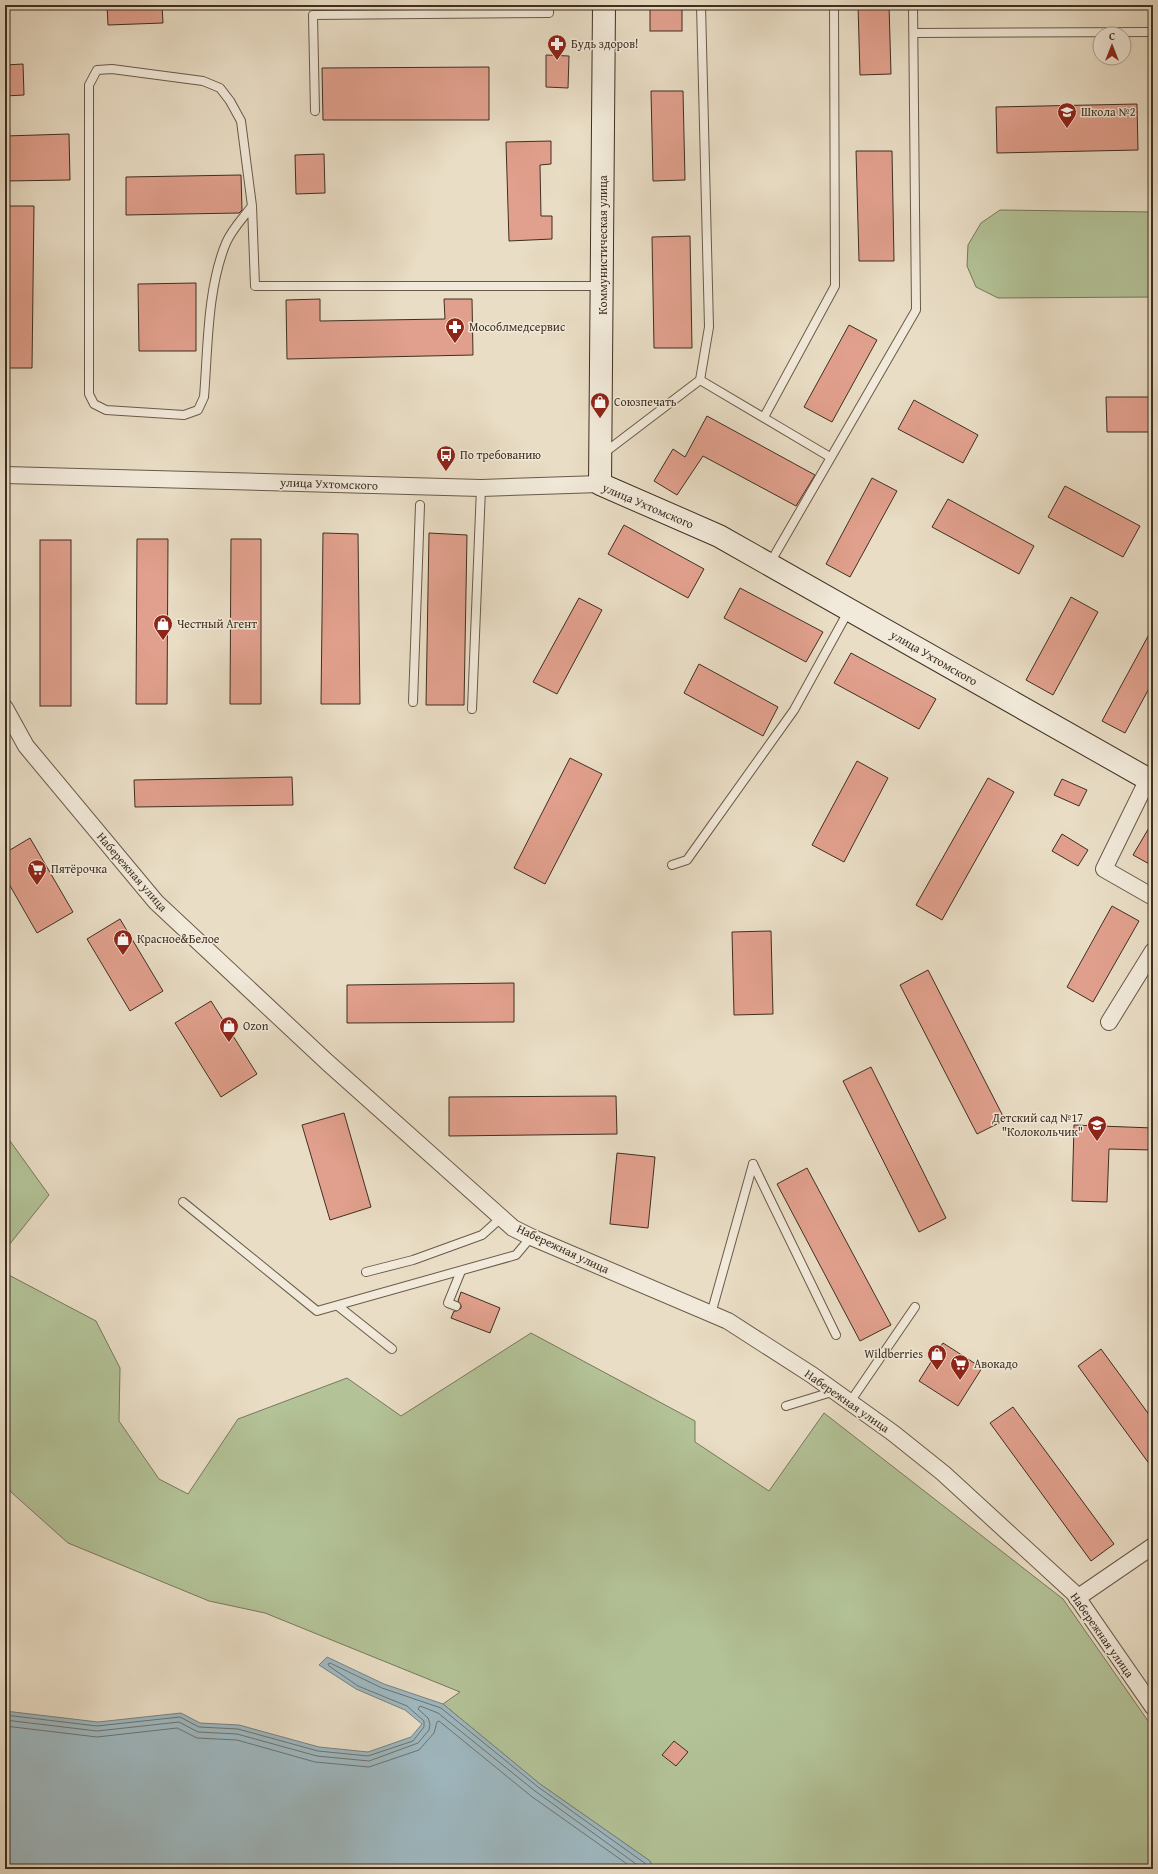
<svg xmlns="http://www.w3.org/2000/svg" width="1158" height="1874" font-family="'Gentium Book Plus',serif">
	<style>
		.green { fill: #b3c297; stroke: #79785c }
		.water { fill: #9eb8c0; stroke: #788180 }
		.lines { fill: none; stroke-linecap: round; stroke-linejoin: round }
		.shore { stroke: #6e7470; stroke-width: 1 }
		.building { fill: #e1a08d; stroke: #3f2f20 }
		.lane-casing { stroke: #6a5a49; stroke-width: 10 }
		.street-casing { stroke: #6a5a49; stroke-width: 18 }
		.secondary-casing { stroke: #3f2f20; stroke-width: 24 }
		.lane { stroke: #f1e9d9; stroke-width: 8 }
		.street { stroke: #f1e9d9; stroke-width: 16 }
		.secondary { stroke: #f1e9d9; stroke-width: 22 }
		.labels { text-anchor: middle; stroke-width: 3; stroke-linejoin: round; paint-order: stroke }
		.poi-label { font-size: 12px; fill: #3f2f20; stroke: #f1e9d9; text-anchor: start }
		.street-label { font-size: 12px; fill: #3f2f20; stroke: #f1e9d9 }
	</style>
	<rect width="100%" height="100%" fill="#e9ddc5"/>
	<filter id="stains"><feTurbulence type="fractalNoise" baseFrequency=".005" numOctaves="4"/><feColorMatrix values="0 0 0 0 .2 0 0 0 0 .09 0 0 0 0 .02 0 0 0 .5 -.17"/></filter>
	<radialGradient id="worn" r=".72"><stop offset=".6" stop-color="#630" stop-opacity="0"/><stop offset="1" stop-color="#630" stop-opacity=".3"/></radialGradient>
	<g class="green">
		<polygon points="1000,210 1153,212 1153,297 998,298 976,287 967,266 968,245 981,223"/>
		<polygon points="5,1134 49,1195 5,1250"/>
		<polygon points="5,1273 96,1321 120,1368 119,1421 159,1479 188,1494 238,1419 347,1378 401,1416 531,1333 695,1421 695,1442 769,1491 824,1413 1063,1599 1153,1728 1153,1869 654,1869 650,1861 540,1784 443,1704 460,1692 265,1613 209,1601 68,1543 11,1492 5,1482"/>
	</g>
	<polygon class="water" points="327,1657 384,1684 443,1704 540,1784 650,1861 654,1869 5,1869 5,1711 98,1722 181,1713 200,1723 239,1725 319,1747 368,1752 411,1737 422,1724 405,1710 356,1689 319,1665"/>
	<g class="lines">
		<g class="shore">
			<polyline points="5,1715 97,1726 180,1717 199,1727 238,1729 318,1751 368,1756 413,1741 424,1727 424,1721 407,1706 358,1686 329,1666 328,1664 330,1663 382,1688 441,1708 538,1787 646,1864 649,1869"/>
			<polyline points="5,1720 97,1731 179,1722 198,1732 237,1734 317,1756 369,1761 418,1743 429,1730 430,1724 428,1718 418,1709 420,1706 438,1713 535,1791 643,1869"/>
			<polyline points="5,1726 97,1737 177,1728 197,1738 237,1740 315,1762 369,1767 419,1750 434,1733 437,1722 439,1721 531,1796 634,1869"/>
		</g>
	</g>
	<g class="building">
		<polygon points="107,5 162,5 163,23 108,25"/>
		<rect x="650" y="5" width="32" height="26"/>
		<polygon points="858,5 889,5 891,74 860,75"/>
		<polygon points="546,55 569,56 568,88 546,87"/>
		<polygon points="23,64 24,95 5,96 5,65"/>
		<polygon points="489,67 489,120 323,120 322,68"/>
		<polygon points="651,91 683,91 685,180 653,181"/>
		<polygon points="1137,104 1138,150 997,153 996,107"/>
		<polygon points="69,134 70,180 5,181 5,136"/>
		<polygon points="551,141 551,164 540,165 541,216 552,216 552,239 509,241 506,142"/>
		<polygon points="856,151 892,151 894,261 859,261"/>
		<polygon points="324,154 325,193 296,194 295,155"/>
		<polygon points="241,175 242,210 239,213 126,215 126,177"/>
		<polygon points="5,206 34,206 32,368 5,368"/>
		<polygon points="690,236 692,348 654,348 652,237"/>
		<polygon points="196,283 196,351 139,351 138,284"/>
		<polygon points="320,299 320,321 445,319 444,299 472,299 473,355 287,359 286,300"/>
		<polygon points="849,325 877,340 832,422 804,407"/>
		<polygon points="1106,397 1153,397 1153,432 1107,432"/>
		<polygon points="914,400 978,435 963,463 898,429"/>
		<polygon points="707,416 815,475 796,506 703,456 677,495 654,481 673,449 685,457"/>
		<polygon points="872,478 897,491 850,577 826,564"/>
		<polygon points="1065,486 1140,526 1123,557 1048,517"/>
		<polygon points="948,499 1034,546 1019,574 932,527"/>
		<polygon points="624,525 704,569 688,598 608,554"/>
		<polygon points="323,533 358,534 360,704 321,704"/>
		<polygon points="429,533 467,535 464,705 426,705"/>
		<polygon points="137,539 168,539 167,704 136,704"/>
		<polygon points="231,539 261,539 261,704 230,704"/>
		<rect x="40" y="540" width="31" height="166"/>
		<polygon points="740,588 823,632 806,662 724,618"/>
		<polygon points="1071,597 1098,612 1053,695 1026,680"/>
		<polygon points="579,598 602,610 557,694 533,682"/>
		<polygon points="1153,627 1153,681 1125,733 1102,721"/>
		<polygon points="851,653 936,699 919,729 834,683"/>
		<polygon points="699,664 778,707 763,736 684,693"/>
		<polygon points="570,758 602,774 545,884 514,868"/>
		<polygon points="857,761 888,778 844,862 812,845"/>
		<polygon points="292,777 293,805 135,807 134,780"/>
		<polygon points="988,778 1014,792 942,920 916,905"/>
		<polygon points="1062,779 1087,790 1079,806 1054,795"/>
		<polygon points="1153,821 1153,866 1133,855"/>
		<polygon points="1062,834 1088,850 1078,866 1052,851"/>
		<polygon points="30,838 73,912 37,933 5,877 5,853"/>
		<polygon points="1112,906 1139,921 1093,1002 1067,987"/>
		<polygon points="120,919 163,991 130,1011 87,939"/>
		<polygon points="771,931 773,1014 734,1015 732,932"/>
		<polygon points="928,970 1005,1120 977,1134 900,985"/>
		<polygon points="514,983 514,1022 347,1023 347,985"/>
		<polygon points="211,1001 257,1074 221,1097 175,1023"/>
		<polygon points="871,1067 946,1218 919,1232 843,1081"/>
		<polygon points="616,1096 617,1134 449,1136 449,1097"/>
		<polygon points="344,1113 371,1207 330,1220 302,1125"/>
		<polygon points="1074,1125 1153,1128 1153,1150 1109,1149 1107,1202 1072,1201"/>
		<polygon points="617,1153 655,1157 648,1228 610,1224"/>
		<polygon points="807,1168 891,1325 860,1341 777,1184"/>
		<polygon points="461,1292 500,1308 490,1333 451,1318 454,1311 457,1311 461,1308 461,1305 458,1301"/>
		<polygon points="943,1343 982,1368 958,1406 919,1381"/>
		<polygon points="1101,1349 1153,1420 1153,1469 1078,1366"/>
		<polygon points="1013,1407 1114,1544 1091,1561 990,1423"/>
		<polygon points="674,1741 688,1752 676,1766 662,1755"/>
	</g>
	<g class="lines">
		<g class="lane-casing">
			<g id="lane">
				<polyline points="914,33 1153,32"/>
				<polyline points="315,111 313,15 549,13 549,5"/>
				<path d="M 252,206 C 243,218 232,229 226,243 C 207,289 208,348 204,397 L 198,410 L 184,415 L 106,410 L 94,404 L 89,394 L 89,85 L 97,70 L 112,69 L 203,81 L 220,88 L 230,101 L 241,121 L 252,206 L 255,286 L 601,286"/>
				<polyline points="700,380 830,457"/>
				<polyline points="764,417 835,286 834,5"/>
				<polyline points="604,453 700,380 709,327 701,5"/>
				<polyline points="770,563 916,310 913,5"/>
				<polyline points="413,702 420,505"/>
				<polyline points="472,709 481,488"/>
				<polyline points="672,865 687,860 794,710 849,610"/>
				<polyline points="753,1164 836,1335"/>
				<polyline points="183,1202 317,1311 516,1255 531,1237"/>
				<polyline points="366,1272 413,1260 482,1235 502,1217"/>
				<polyline points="338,1306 392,1349"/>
				<polyline points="456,1306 448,1303 461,1271"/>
				<polyline points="711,1314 753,1164"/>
				<polyline points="850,1402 915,1307"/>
				<polyline points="786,1406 835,1391"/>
			</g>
		</g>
		<g class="street-casing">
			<g id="street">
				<polyline points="5,475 481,488 600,484"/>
				<polyline points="5,708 26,746 156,902 327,1062 513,1228 531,1237 728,1321 812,1375 893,1433 943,1473 1074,1593 1153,1707"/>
				<polyline points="1148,779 1104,869 1153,897"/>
				<polyline points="1109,1022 1153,951"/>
				<polyline points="1077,1598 1153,1546"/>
			</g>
		</g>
		<g class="secondary-casing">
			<polyline id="secondary" points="604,5 600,484 719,536 1153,782"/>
		</g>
		<use href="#lane" class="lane"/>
		<use href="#street" class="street"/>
		<use href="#secondary" class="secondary"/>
	</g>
	<defs>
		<g id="pharmacy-pin" transform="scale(1)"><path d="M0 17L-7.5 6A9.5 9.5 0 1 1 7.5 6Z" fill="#8f2418" stroke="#f1e9d9"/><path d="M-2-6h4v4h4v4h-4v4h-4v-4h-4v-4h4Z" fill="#fff"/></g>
		<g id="school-pin" transform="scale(1)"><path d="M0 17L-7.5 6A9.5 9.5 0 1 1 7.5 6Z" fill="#8f2418" stroke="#f1e9d9"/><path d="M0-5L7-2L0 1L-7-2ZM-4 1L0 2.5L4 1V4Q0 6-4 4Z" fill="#fff"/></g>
		<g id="shop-pin" transform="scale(1)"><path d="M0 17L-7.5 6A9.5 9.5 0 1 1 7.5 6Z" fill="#8f2418" stroke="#f1e9d9"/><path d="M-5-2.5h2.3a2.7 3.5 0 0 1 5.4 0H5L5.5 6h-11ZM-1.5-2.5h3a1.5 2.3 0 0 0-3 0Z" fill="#fff"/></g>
		<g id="bus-pin" transform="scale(1)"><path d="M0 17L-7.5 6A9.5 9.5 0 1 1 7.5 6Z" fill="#8f2418" stroke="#f1e9d9"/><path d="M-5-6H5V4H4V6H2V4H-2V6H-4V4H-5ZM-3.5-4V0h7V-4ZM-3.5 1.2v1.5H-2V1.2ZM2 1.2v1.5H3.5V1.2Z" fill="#fff"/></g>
		<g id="supermarket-pin" transform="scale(1)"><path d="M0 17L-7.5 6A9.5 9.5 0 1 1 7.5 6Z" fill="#8f2418" stroke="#f1e9d9"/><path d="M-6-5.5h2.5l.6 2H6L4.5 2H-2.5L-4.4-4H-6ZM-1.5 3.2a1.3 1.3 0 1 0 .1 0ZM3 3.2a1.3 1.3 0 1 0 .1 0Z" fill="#fff"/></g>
	</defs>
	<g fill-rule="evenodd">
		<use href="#pharmacy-pin" x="557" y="44"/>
		<use href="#school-pin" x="1067" y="112"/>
		<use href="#pharmacy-pin" x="455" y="327"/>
		<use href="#shop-pin" x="600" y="402"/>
		<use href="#bus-pin" x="446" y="455"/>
		<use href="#shop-pin" x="163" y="624"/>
		<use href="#supermarket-pin" x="37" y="869"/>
		<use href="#shop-pin" x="123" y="939"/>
		<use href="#shop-pin" x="229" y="1026"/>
		<use href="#school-pin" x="1097" y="1125"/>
		<use href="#shop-pin" x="937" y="1354"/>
		<use href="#supermarket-pin" x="960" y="1364"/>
	</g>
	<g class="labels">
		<g class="poi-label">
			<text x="571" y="48">Будь здоров!</text>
			<text x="1081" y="116">Школа №2</text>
			<text x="469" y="331">Мособлмедсервис</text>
			<text x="614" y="406">Союзпечать</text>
			<text x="460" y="459">По требованию</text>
			<text x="177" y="628">Честный Агент</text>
			<text x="51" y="873">Пятёрочка</text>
			<text x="137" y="943">Красное&amp;Белое</text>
			<text x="243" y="1030">Ozon</text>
			<text x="1083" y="1122" text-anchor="end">Детский сад №17<tspan x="1083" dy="14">"Колокольчик"</tspan></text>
			<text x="923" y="1358" text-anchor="end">Wildberries</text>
			<text x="974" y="1368">Авокадо</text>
		</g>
		<g class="street-label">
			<text transform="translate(603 245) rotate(-90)" y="4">Коммунистическая улица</text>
			<text transform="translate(329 484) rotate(2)" y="4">улица Ухтомского</text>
			<text transform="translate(648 506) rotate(23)" y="4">улица Ухтомского</text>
			<text transform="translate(934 658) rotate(30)" y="4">улица Ухтомского</text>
			<text transform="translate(132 872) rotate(49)" y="4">Набережная улица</text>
			<text transform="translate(563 1249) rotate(25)" y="4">Набережная улица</text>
			<text transform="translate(847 1401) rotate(35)" y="4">Набережная улица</text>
			<text transform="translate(1102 1635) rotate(55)" y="4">Набережная улица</text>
		</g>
	</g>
	<rect width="1158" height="1874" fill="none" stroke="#e9ddc5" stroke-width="20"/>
	<rect x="6" y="6" width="1146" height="1862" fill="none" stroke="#3f2f20" stroke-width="2"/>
	<rect x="10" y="10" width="1138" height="1854" fill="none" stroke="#3f2f20"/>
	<g transform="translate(1112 46)"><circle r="19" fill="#f1e9d9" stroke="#aa9f8f"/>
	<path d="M0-3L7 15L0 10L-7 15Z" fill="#8f2418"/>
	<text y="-6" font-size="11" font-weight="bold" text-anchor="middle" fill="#3f2f20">С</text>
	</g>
	<rect width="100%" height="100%" filter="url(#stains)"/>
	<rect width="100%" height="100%" fill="url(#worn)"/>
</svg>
